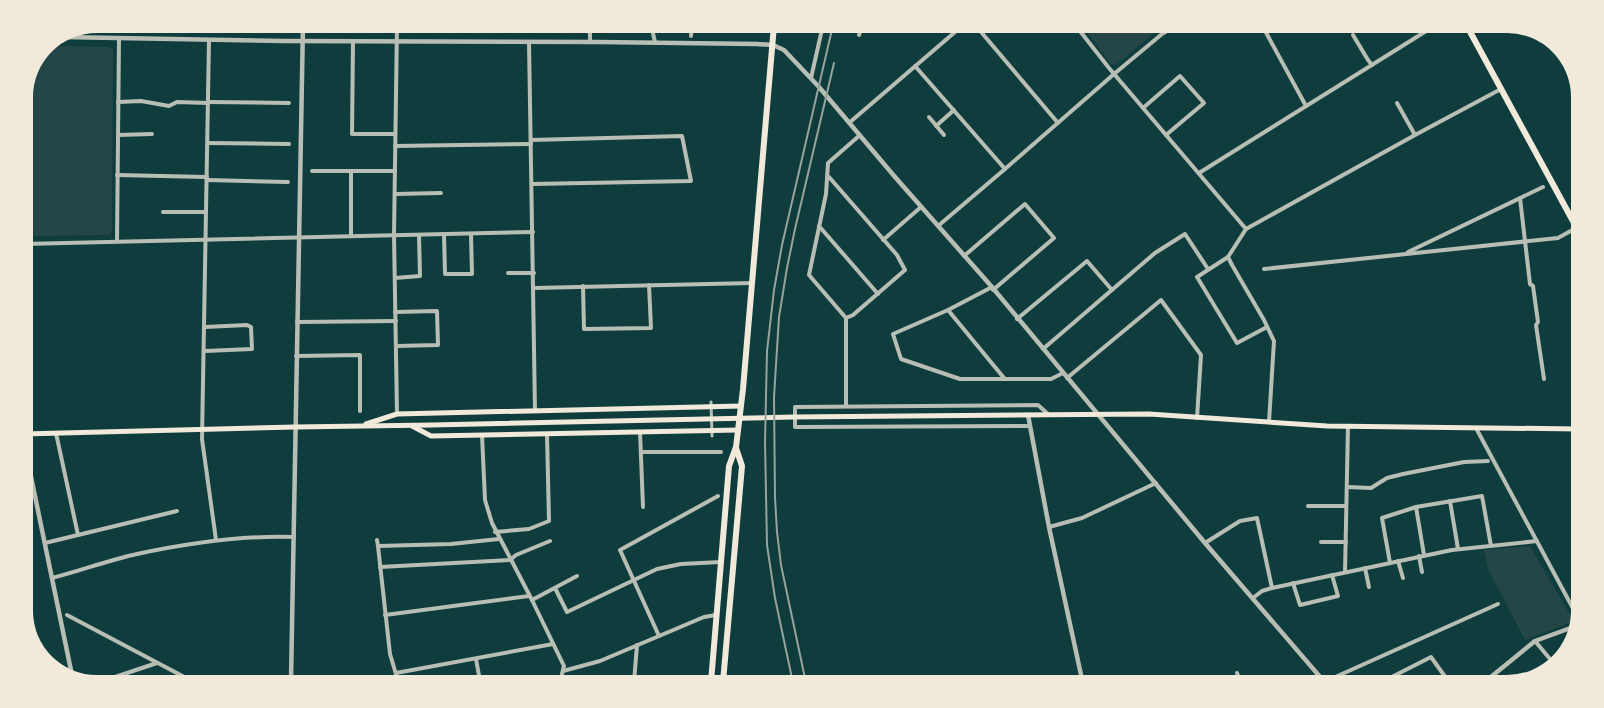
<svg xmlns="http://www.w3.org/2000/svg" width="1604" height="708" font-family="'Fira Sans Condensed',sans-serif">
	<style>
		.green { fill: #244646 }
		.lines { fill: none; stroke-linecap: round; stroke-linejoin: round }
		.pedestrian { stroke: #b8beb3; stroke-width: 3 }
		.minor { stroke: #b8beb3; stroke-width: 4 }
		.tertiary { stroke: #b8beb3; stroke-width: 4.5 }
		.secondary { stroke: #f1e9da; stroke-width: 5 }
		.trunk { stroke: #f1e9da; stroke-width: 6 }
		.rail { stroke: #97a49c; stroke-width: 2 }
	</style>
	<rect width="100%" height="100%" fill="#0f3d3e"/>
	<g class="green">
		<polygon points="1082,26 1161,27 1116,65 1111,64"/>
		<polygon points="44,46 110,47 113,50 112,232 109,235 26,236 23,234 23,93"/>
		<polygon points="1530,546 1572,618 1570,623 1525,640 1488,569 1484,550"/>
	</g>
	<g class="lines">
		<polyline class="pedestrian" points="711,402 712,436"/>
		<g class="minor">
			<polyline points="585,24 590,34 590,42"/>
			<polyline points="651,25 655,42"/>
			<polyline points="976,26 1058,123"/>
			<polyline points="1076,26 1109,68 1246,229"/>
			<polyline points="1263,27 1306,106"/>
			<polyline points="859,35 862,26"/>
			<polyline points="1353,35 1368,60 1372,65"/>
			<polyline points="691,36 692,25"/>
			<polyline points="209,40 202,439 216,540"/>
			<polyline points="353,41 352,134 395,134"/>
			<polyline points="529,42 535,411"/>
			<polyline points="915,66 1005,169"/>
			<polyline points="811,78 823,25"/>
			<polyline points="118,102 141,101 169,106 177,102 208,103"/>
			<polyline points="208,102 289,103"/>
			<polyline points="1397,103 1415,135"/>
			<polyline points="1143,108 1180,76 1204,103 1166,135"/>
			<polyline points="929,117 944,135"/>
			<polyline points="849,123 962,26"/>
			<polyline points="936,126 954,110"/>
			<polyline points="118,135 152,134"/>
			<polyline points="531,140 682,136 691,181 532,184"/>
			<polyline points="208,143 289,144"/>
			<polyline points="395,146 531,144"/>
			<polyline points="312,171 351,171"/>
			<polyline points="1199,173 1431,28"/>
			<polyline points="117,175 207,177"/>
			<polyline points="829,177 897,255 905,270 853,315 846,318"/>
			<polyline points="207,180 288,182"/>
			<polyline points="395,194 441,193"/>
			<polyline points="1520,198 1530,284 1533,286 1538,322 1536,325 1544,379"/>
			<polyline points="163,212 206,212"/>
			<polyline points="819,226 878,294"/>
			<polyline points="938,226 1005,169 1114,74 1162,34 1173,27"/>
			<polyline points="444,234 445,274 472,274 471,234"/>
			<polyline points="351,236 351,171 395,171"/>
			<polyline points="883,240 921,207"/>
			<polyline points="117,241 119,38"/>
			<polyline points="23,244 533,232"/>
			<polyline points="1408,252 1543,187"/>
			<polyline points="964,256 1025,204 1054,238 993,290"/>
			<polyline points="1228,257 1246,229 1415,135 1501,89"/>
			<polyline points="1264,269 1558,238 1576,228"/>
			<polyline points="508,273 534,273"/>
			<polyline points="395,278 420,276 419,235"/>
			<polyline points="583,286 584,329 651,328 649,285"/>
			<polyline points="992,287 948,310 893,334 901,359 960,379 1051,379 1063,373"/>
			<polyline points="534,288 752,283"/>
			<polyline points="948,310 1004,378"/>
			<polyline points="395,312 437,311 438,345 396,346"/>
			<polyline points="1017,319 1087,261 1112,290"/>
			<polyline points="297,322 396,321"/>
			<polyline points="1267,327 1237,343 1197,277 1228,257 1232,265 1264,320 1274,341 1269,422"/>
			<polyline points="1043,349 1155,253 1185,234 1208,269"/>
			<polyline points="205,351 252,349 251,327 247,325 205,327"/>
			<polyline points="296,356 360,355 360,411"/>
			<polyline points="1067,378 1161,300 1201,355 1197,418"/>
			<polyline points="846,406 846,318 809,275 826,194 828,163 860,135"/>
			<polyline points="397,414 394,235 397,24"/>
			<polyline points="1030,426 795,427 795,407 1038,405 1049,415"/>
			<polyline points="1476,428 1576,614"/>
			<polyline points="640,432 643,507"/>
			<polyline points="56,433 78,535"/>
			<polyline points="482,435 485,500 492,523 532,600 564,666 560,682"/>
			<polyline points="641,452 721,452"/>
			<polyline points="1347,487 1371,488 1387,478 1403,474 1464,462 1488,461"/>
			<polyline points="1450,501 1458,549"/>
			<polyline points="1308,506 1346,506"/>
			<polyline points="1416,507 1424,555"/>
			<polyline points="1049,527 1082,518 1156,483"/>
			<polyline points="495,532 529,529 549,521 547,434"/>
			<polyline points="377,540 378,546"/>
			<polyline points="1321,542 1346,542"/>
			<polyline points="45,543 177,511"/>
			<polyline points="1205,543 1240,521 1257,518 1272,588"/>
			<polyline points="1419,556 1422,572"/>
			<polyline points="1398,561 1403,578"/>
			<polyline points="1390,563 1382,518 1416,507 1482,496 1491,546"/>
			<polyline points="380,567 510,560 516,555 550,541"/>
			<polyline points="1365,568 1369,587"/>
			<polyline points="1345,572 1348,426"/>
			<path d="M 52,578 C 80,571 109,560 137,554 C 189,543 241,535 294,537"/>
			<polyline points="1293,583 1300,605 1338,596 1332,575"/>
			<polyline points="555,588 567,612 657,569 681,564 721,562"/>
			<polyline points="1253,598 1262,591 1272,588 1452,550 1537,541"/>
			<polyline points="532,600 577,576"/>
			<polyline points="67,615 190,680"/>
			<polyline points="385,615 529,596"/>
			<polyline points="659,636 620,550 718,496"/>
			<polyline points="1535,641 1555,665"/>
			<polyline points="476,659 480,681"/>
			<polyline points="563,671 600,661 704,617 716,615"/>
			<polyline points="396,673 553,644"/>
			<polyline points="1237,673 1241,684"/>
			<polyline points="1537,676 1553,663"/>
			<polyline points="1333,678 1498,604"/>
			<polyline points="106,680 157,663"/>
			<polyline points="398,681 390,654 378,546 451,544 499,539"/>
			<polyline points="634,682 637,645"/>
			<polyline points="1376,685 1431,657 1451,685"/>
		</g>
		<g class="tertiary">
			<polyline points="61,37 284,41 598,42 757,44 773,45 784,50 819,87 895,177 992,287 1205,543 1327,685"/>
			<polyline points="1028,415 1049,527 1083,684"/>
			<polyline points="23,438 73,680"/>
			<polyline points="291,681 303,23"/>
			<polyline points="1481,685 1535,641 1576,626"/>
		</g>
		<g class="secondary">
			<polyline points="366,424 397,414 741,406"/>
			<polyline points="412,426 431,436 738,430"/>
			<polyline points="23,434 295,427 432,425 793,417 1149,414 1327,426 1578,429"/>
		</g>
		<g class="trunk">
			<polyline points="1468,28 1580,234"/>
			<polyline points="711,682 729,466 736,447 743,389 774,25"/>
			<polyline points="723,682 742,466 736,448"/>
		</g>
		<g class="rail">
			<polyline points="793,683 775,598 767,545 765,442 767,351 774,290 782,245 833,25"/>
			<polyline points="806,683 781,565 777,532 775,498 774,397 779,317 787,268 795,229 834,63"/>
		</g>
	</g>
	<path d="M0 0H1604V708H0ZM97 33H1507A64 64 0 0 1 1571 97V611A64 64 0 0 1 1507 675H97A64 64 0 0 1 33 611V97A64 64 0 0 1 97 33Z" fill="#f1e9da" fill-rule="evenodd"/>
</svg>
